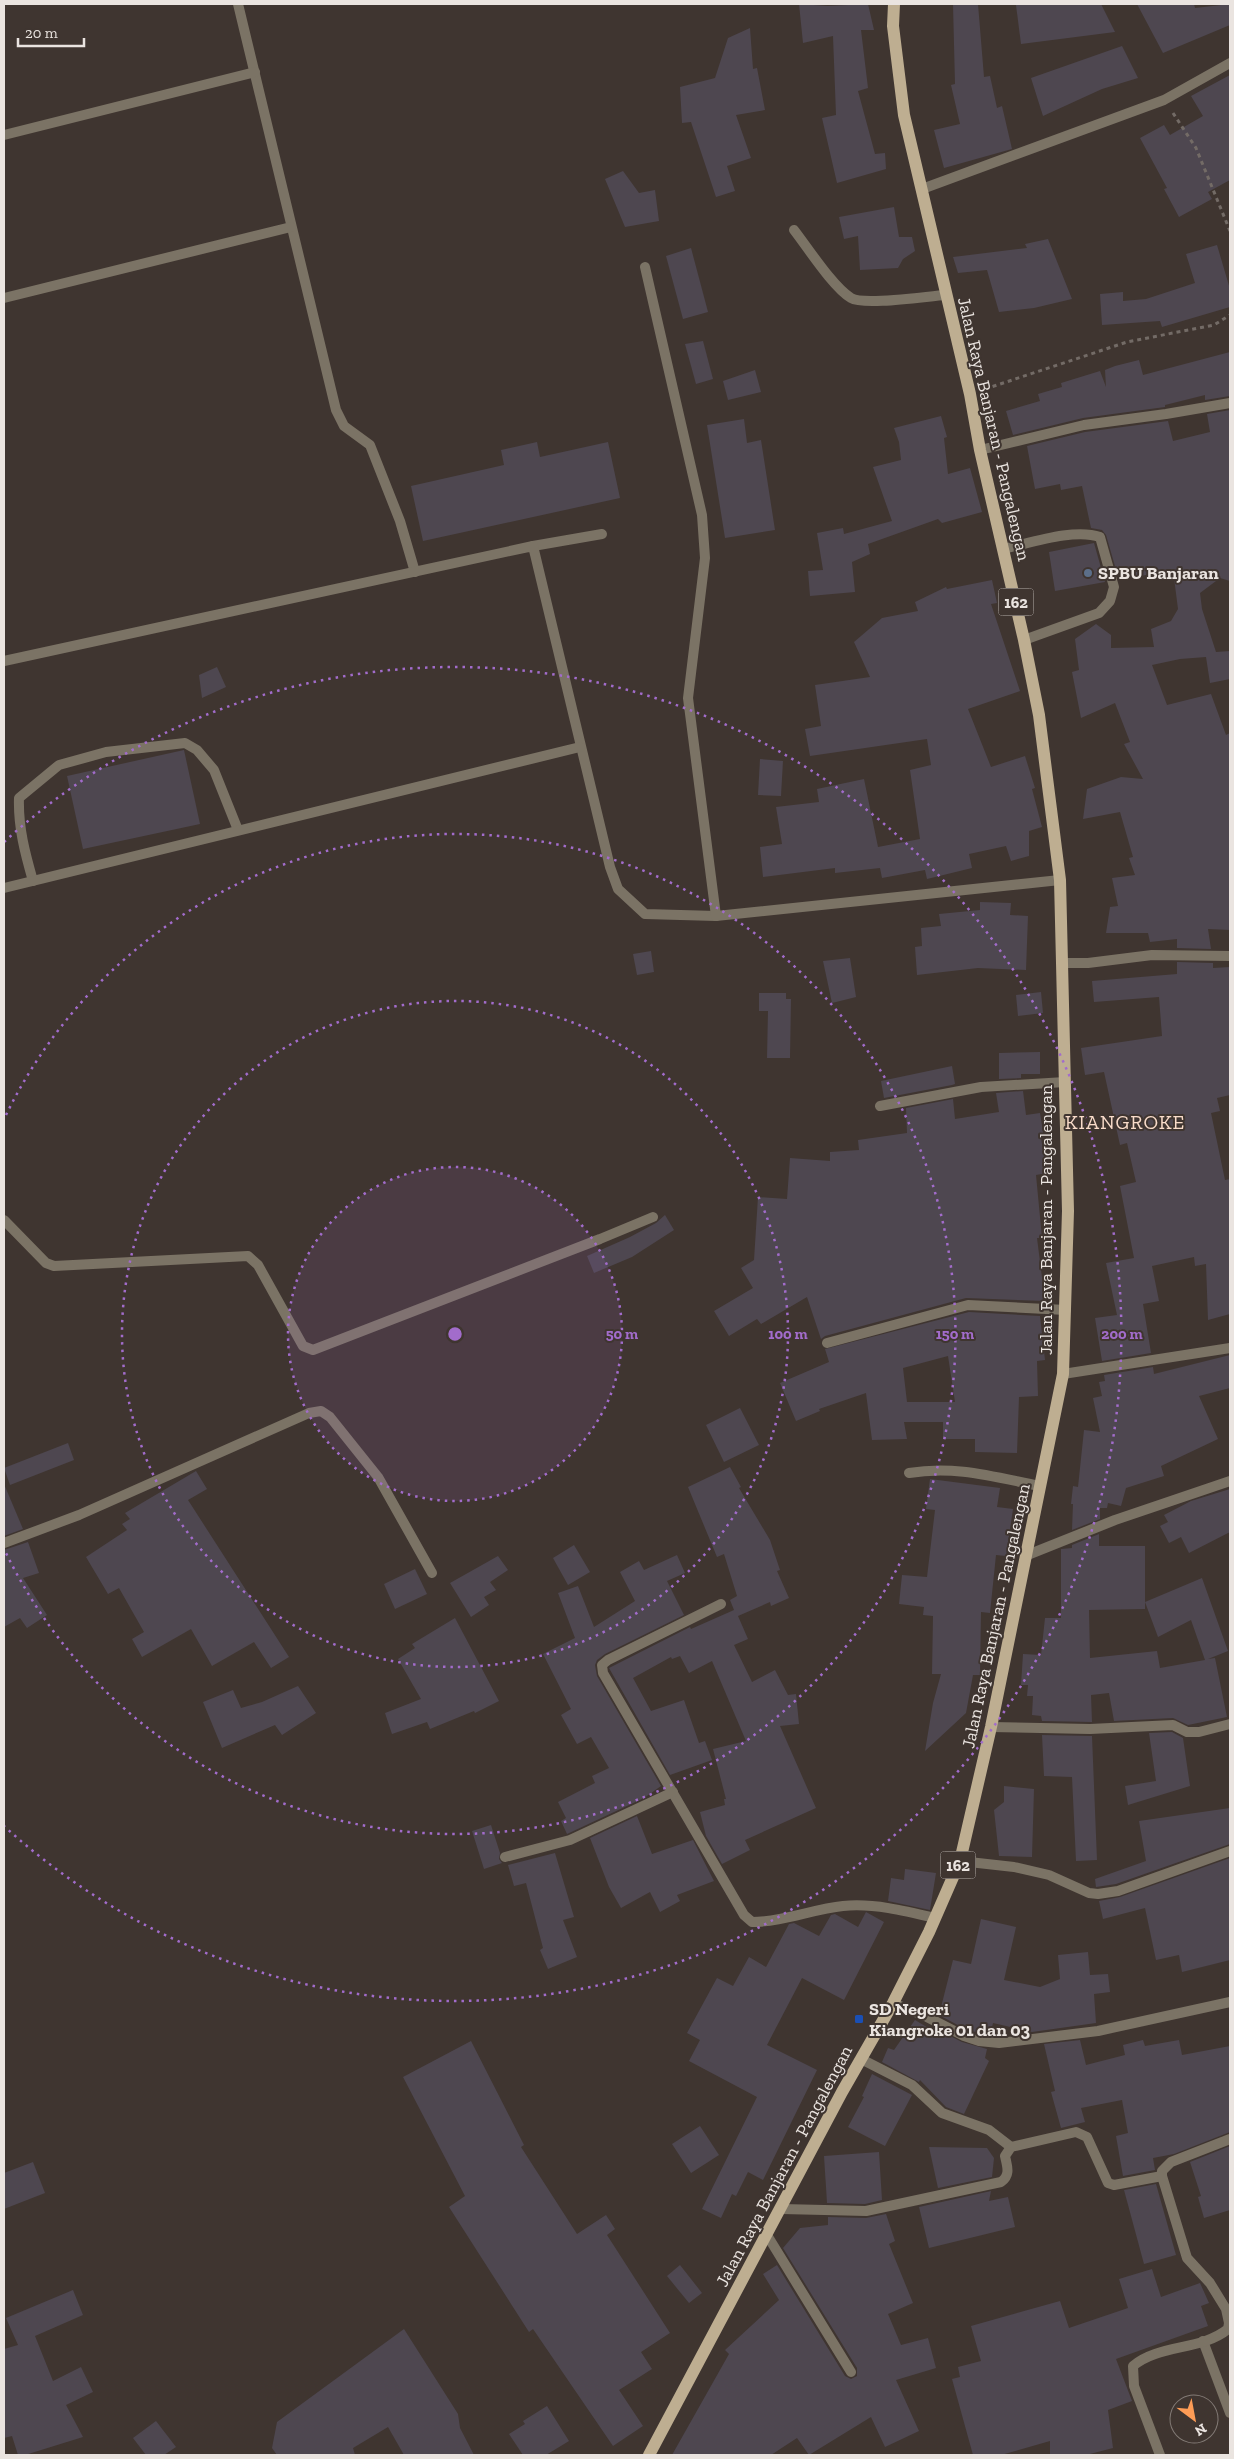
<svg xmlns="http://www.w3.org/2000/svg" width="1234" height="2459" font-family="'Zilla Slab',serif">
	<style>
		.building { fill: #4e4750; fill-rule: evenodd }
		.lines { fill: none; stroke-linecap: round; stroke-linejoin: round }
		.path { stroke: #736b66; stroke-width: 3; stroke-dasharray: 4 4; stroke-linecap: butt }
		.lane { stroke: #7b7365; stroke-width: 10 }
		.street { stroke: #7b7365; stroke-width: 10 }
		.primary { stroke: #beae91; stroke-width: 12 }
		.ring { fill: none; stroke: #a26ccb; stroke-width: 2.5; stroke-dasharray: 2.5 5 }
		.service-dot { fill: #5c6f8a; stroke: #3f3530; stroke-width: 2 }
		.transit-dot { fill: #1a4fb4; stroke: #3f3530; stroke-width: 2 }
		.labels { text-anchor: middle; stroke-width: 4; stroke-linejoin: round; paint-order: stroke }
		.shield { fill: #3f3530; stroke: #b7b0ab; stroke-width: 1 }
		.shield-label { font-size: 16px; font-weight: bold; fill: #eae4e0 }
		.street-label { font-size: 18px; fill: #eae4e0; stroke: #3f3530 }
		.poi-label { font-size: 18px; font-weight: bold; fill: #eae4e0; stroke: #3f3530; text-anchor: start }
		.quarter-label { font-size: 20px; letter-spacing: 1px; fill: #f9dcca; stroke: #3f3530 }
		.centre { fill: #a26ccb; stroke: #3f3530; stroke-width: 2.5 }
		.ring-label { font-size: 15px; text-anchor: middle; font-weight: bold; fill: #a26ccb; stroke: #3f3530; stroke-width: 4; stroke-linejoin: round; paint-order: stroke }
	</style>
	<rect width="100%" height="100%" fill="#3f3530"/>
	<g class="building">
		<polygon points="799,4 828,6 868,4 874,30 861,30 868,88 858,91 875,154 885,153 886,169 837,183 822,118 836,115 833,36 803,43"/>
		<polygon points="953,4 978,4 984,77 990,76 997,108 1002,106 1012,149 944,168 934,130 960,124 951,85 955,84"/>
		<polygon points="1030,4 1101,4 1115,32 1021,44 1016,5"/>
		<polygon points="1137,4 1194,4 1195,8 1230,4 1230,25 1163,53"/>
		<polygon points="750,28 753,69 757,68 765,110 736,115 751,158 727,166 735,191 716,197 691,122 682,123 680,87 715,78 728,38"/>
		<polygon points="1122,46 1138,78 1102,89 1043,116 1031,78"/>
		<polygon points="1230,75 1230,180 1208,192 1212,199 1179,217 1164,189 1167,188 1140,138 1164,125 1170,135 1203,116 1191,96"/>
		<polygon points="623,171 639,193 655,190 659,221 625,227 605,179"/>
		<polygon points="894,207 899,237 912,237 915,251 903,259 898,268 860,270 858,236 844,239 839,217"/>
		<polygon points="1048,239 1072,299 1034,308 999,312 987,270 958,273 953,257 1027,248 1025,244"/>
		<polygon points="1217,245 1230,289 1230,307 1162,327 1160,321 1102,325 1100,294 1123,292 1123,301 1146,299 1195,283 1186,254"/>
		<polygon points="691,248 708,312 683,319 666,256"/>
		<polygon points="703,341 713,379 696,384 685,344"/>
		<polygon points="1230,352 1230,396 1205,400 1205,395 1165,405 1165,407 1083,418 1013,435 1006,411 1040,401 1038,394 1062,387 1061,383 1100,371 1106,387 1105,370 1115,366 1139,360 1143,375"/>
		<polygon points="755,370 761,392 728,400 723,381"/>
		<polygon points="1230,410 1230,581 1220,578 1200,593 1202,609 1216,652 1230,651 1230,679 1210,683 1206,657 1180,659 1152,665 1167,705 1211,694 1226,735 1230,733 1230,930 1208,929 1211,949 1177,948 1177,939 1150,942 1148,933 1106,933 1110,907 1118,906 1112,878 1135,875 1129,858 1133,857 1120,812 1083,819 1087,789 1121,777 1143,779 1124,744 1130,742 1115,703 1081,718 1072,672 1079,670 1075,639 1096,624 1111,635 1111,648 1154,647 1151,629 1171,621 1178,609 1173,570 1119,580 1106,535 1102,530 1091,528 1082,486 1061,490 1060,484 1035,489 1027,446 1085,432 1168,421 1173,441 1210,432 1207,414"/>
		<polygon points="941,416 947,437 944,438 948,474 970,468 982,512 942,523 938,519 868,544 870,554 852,562 855,592 810,596 808,571 823,570 817,533 843,528 844,534 892,521 873,467 901,460 899,442 894,428"/>
		<polygon points="744,419 747,443 761,440 775,530 725,538 707,425"/>
		<polygon points="537,442 540,457 608,442 620,498 423,541 411,486 504,465 501,450"/>
		<polygon points="1094,543 1105,582 1055,591 1049,552"/>
		<polygon points="992,580 997,603 991,604 1020,691 968,709 991,767 1025,756 1035,788 1032,789 1042,827 1029,831 1029,856 1011,861 1006,846 969,854 972,868 927,879 925,870 882,878 880,868 835,873 835,868 763,877 760,847 782,844 776,807 819,802 817,789 864,779 878,847 920,839 910,770 931,765 927,739 810,756 805,729 821,726 815,685 870,677 854,642 882,618 918,611 915,602 946,587 947,589"/>
		<polygon points="217,667 226,687 202,698 199,675"/>
		<polygon points="184,750 200,824 83,849 67,776"/>
		<polygon points="760,759 783,761 781,796 758,795"/>
		<polygon points="980,902 1011,903 1010,915 1028,916 1026,970 978,968 917,975 915,947 922,946 921,928 941,926 939,914 980,910"/>
		<polygon points="651,951 654,972 637,975 633,954"/>
		<polygon points="850,958 856,997 832,1003 823,961"/>
		<polygon points="1177,962 1213,963 1213,968 1230,967 1230,1095 1217,1098 1220,1111 1211,1113 1225,1180 1230,1179 1230,1314 1208,1320 1206,1264 1195,1266 1194,1257 1152,1266 1159,1301 1143,1304 1151,1353 1102,1361 1095,1318 1117,1315 1106,1263 1134,1258 1120,1186 1136,1182 1127,1143 1120,1145 1104,1072 1085,1075 1081,1048 1162,1036 1159,997 1094,1002 1092,981 1177,974"/>
		<polygon points="1041,992 1043,1013 1018,1016 1016,995"/>
		<polygon points="759,993 786,993 786,999 791,999 790,1058 767,1058 768,1011 759,1011"/>
		<polygon points="1040,1052 1040,1074 1021,1074 1021,1078 999,1079 999,1053"/>
		<polygon points="952,1066 955,1084 952,1085 884,1098 881,1081"/>
		<polygon points="1023,1091 1026,1115 1040,1113 1044,1138 1041,1138 1047,1173 1036,1175 1042,1238 1037,1238 1045,1301 966,1298 825,1336 821,1339 807,1297 761,1324 757,1319 729,1336 714,1311 753,1288 741,1268 754,1260 758,1197 787,1199 790,1158 830,1161 830,1152 859,1150 858,1140 907,1133 906,1108 953,1099 955,1119 999,1112 996,1093"/>
		<polygon points="665,1215 674,1230 632,1257 594,1273 587,1256 630,1237 656,1223"/>
		<path d="M 969,1312 L 1040,1316 L 1045,1360 L 1037,1361 L 1038,1396 L 1019,1397 L 1017,1453 L 975,1452 L 975,1439 L 943,1439 L 943,1422 L 904,1422 L 907,1439 L 872,1440 L 866,1393 L 819,1409 L 820,1411 L 796,1421 L 780,1383 L 829,1362 L 825,1349 ZM 948,1356 L 955,1402 L 907,1402 L 903,1368 Z"/>
		<polygon points="1230,1355 1230,1388 1199,1396 1218,1439 1161,1466 1164,1476 1126,1488 1121,1506 1108,1503 1107,1508 1100,1508 1100,1519 1072,1530 1073,1504 1071,1504 1073,1486 1078,1487 1084,1430 1100,1432 1093,1398 1102,1396 1099,1382 1105,1381 1104,1375 1153,1367 1154,1374"/>
		<polygon points="740,1408 759,1445 724,1462 706,1425"/>
		<polygon points="68,1443 74,1460 10,1485 4,1468"/>
		<polygon points="730,1467 741,1487 739,1488 770,1540 780,1570 777,1571 789,1598 771,1606 770,1602 738,1616 748,1639 734,1645 752,1682 775,1670 788,1695 796,1694 799,1724 780,1726 816,1808 745,1840 750,1850 722,1864 706,1836 700,1812 725,1805 724,1799 726,1799 713,1749 746,1741 712,1661 689,1673 680,1656 672,1659 671,1657 633,1678 651,1711 684,1700 699,1743 705,1741 712,1760 670,1775 609,1668 690,1627 691,1629 734,1610 730,1600 737,1596 724,1554 717,1557 688,1487"/>
		<polygon points="196,1471 207,1489 188,1500 289,1657 271,1668 254,1642 212,1666 191,1629 142,1657 132,1639 144,1632 119,1588 108,1594 86,1557 127,1530 122,1524 130,1519 125,1513"/>
		<polygon points="930,1479 1000,1488 997,1507 1013,1509 1006,1556 996,1555 990,1613 981,1612 980,1675 973,1675 966,1713 925,1751 933,1703 941,1674 932,1674 933,1616 923,1615 924,1607 899,1604 902,1575 927,1577 935,1510 926,1509"/>
		<polygon points="4,1484 23,1529 4,1536"/>
		<polygon points="1230,1489 1230,1532 1189,1553 1181,1537 1169,1543 1160,1526 1168,1522 1164,1515 1191,1501"/>
		<path d="M 1099,1534 L 1099,1546 L 1145,1546 L 1145,1602 L 1202,1578 L 1228,1651 L 1208,1659 L 1215,1658 L 1227,1717 L 1188,1725 L 1173,1718 L 1114,1721 L 1109,1693 L 1091,1695 L 1092,1722 L 1042,1721 L 1041,1716 L 1032,1715 L 1033,1696 L 1027,1696 L 1028,1685 L 1021,1685 L 1023,1654 L 1041,1655 L 1045,1618 L 1061,1618 L 1061,1549 L 1072,1548 L 1072,1545 ZM 1145,1602 L 1158,1637 L 1191,1620 L 1205,1660 L 1160,1668 L 1157,1651 L 1090,1658 L 1089,1610 L 1145,1609 Z"/>
		<polygon points="28,1542 39,1573 23,1578 47,1615 27,1628 20,1618 4,1627 4,1550"/>
		<polygon points="574,1545 590,1572 568,1585 553,1558"/>
		<polygon points="677,1555 685,1573 667,1581 684,1615 605,1654 597,1660 595,1665 597,1676 661,1786 644,1798 567,1834 561,1821 566,1818 558,1802 595,1783 592,1776 609,1768 591,1737 577,1744 561,1715 571,1709 543,1654 575,1638 558,1593 578,1586 594,1627 635,1601 620,1572 639,1561 644,1570"/>
		<polygon points="498,1556 508,1570 490,1582 496,1590 484,1597 489,1605 471,1617 450,1583"/>
		<polygon points="415,1569 427,1594 395,1609 384,1584"/>
		<polygon points="455,1618 499,1701 475,1713 474,1711 430,1729 427,1722 392,1734 385,1713 421,1699 398,1659 415,1648 412,1644"/>
		<polygon points="298,1686 316,1713 282,1735 275,1725 222,1748 203,1702 233,1690 241,1708 262,1702"/>
		<polygon points="1172,1732 1183,1738 1190,1786 1128,1805 1125,1786 1156,1781 1149,1733"/>
		<polygon points="1042,1735 1092,1736 1097,1860 1076,1861 1072,1777 1044,1776"/>
		<polygon points="1004,1786 1034,1789 1032,1857 999,1856 994,1810 1004,1802"/>
		<polygon points="1230,1808 1230,1844 1116,1884 1096,1887 1095,1879 1146,1861 1139,1821"/>
		<polygon points="637,1816 652,1854 693,1840 714,1881 677,1895 680,1901 660,1912 650,1892 621,1908 609,1887 590,1838"/>
		<polygon points="491,1825 500,1853 499,1859 502,1863 484,1869 472,1831"/>
		<polygon points="555,1853 574,1917 563,1920 577,1957 548,1969 540,1950 543,1948 526,1883 514,1886 508,1865"/>
		<polygon points="1230,1858 1230,1960 1182,1972 1179,1955 1156,1960 1145,1908 1103,1919 1099,1901 1120,1897"/>
		<polygon points="905,1869 936,1873 930,1910 888,1901 891,1878 904,1880"/>
		<polygon points="866,1912 884,1922 844,2000 802,1978 767,2045 817,2070 763,2180 748,2172 736,2196 732,2194 721,2218 702,2209 757,2097 689,2061 700,2040 687,2033 717,1978 733,1986 749,1957 766,1967 789,1924 794,1923 819,1936 831,1915 835,1914 858,1927"/>
		<polygon points="981,1919 1016,1927 1004,1980 1040,1987 1060,1979 1058,1955 1088,1952 1090,1975 1108,1974 1110,1992 1094,1994 1096,2023 1032,2032 993,2023 990,2035 967,2030 939,2015 953,1960 971,1964"/>
		<polygon points="915,2020 935,2032 936,2029 962,2042 987,2049 985,2058 989,2061 964,2114 946,2107 920,2080 919,2082 882,2062 888,2048 894,2050"/>
		<polygon points="1080,2040 1086,2065 1125,2055 1123,2045 1143,2040 1145,2046 1179,2040 1182,2055 1230,2046 1230,2132 1174,2154 1153,2158 1155,2170 1123,2176 1116,2136 1128,2133 1122,2100 1081,2108 1085,2122 1061,2128 1051,2092 1055,2091 1044,2044"/>
		<polygon points="471,2041 524,2145 521,2147 577,2234 606,2215 615,2229 607,2235 670,2333 641,2352 652,2369 619,2390 643,2426 613,2446 533,2329 529,2332 449,2207 465,2196 403,2077"/>
		<polygon points="872,2074 912,2095 885,2146 848,2127 864,2097 862,2096"/>
		<polygon points="700,2126 719,2155 691,2173 672,2144"/>
		<polygon points="1230,2146 1230,2210 1204,2218 1198,2197 1201,2196 1190,2162"/>
		<polygon points="929,2147 987,2148 994,2158 992,2177 938,2188"/>
		<polygon points="879,2152 882,2200 865,2204 827,2203 824,2156"/>
		<polygon points="33,2162 45,2193 4,2209 4,2173"/>
		<polygon points="1156,2184 1176,2255 1144,2264 1124,2190"/>
		<polygon points="991,2191 989,2201 1008,2197 1015,2227 929,2248 919,2207"/>
		<polygon points="886,2214 895,2241 889,2244 913,2303 888,2314 901,2345 928,2338 936,2368 896,2380 919,2431 885,2447 871,2417 809,2455 797,2438 771,2455 672,2455 729,2354 725,2350 779,2300 763,2274 777,2265 845,2376 851,2379 857,2376 857,2368 783,2248 800,2228 828,2225 828,2217 866,2218"/>
		<polygon points="680,2265 702,2293 689,2303 667,2276"/>
		<polygon points="1152,2269 1161,2297 1200,2283 1209,2303 1201,2306 1208,2326 1116,2359 1132,2401 1108,2410 1113,2448 1086,2455 1050,2455 1050,2441 1001,2455 973,2455 952,2379 960,2377 958,2367 981,2361 971,2326 1060,2301 1069,2328 1128,2308 1119,2279"/>
		<polygon points="73,2290 83,2315 35,2336 53,2381 81,2367 93,2392 66,2405 83,2437 25,2455 18,2455 12,2436 4,2438 4,2349 18,2345 6,2318"/>
		<polygon points="404,2329 458,2414 460,2428 474,2455 404,2455 388,2427 353,2448 355,2455 277,2455 272,2448 277,2422"/>
		<polygon points="547,2406 569,2441 546,2455 523,2455 509,2434 525,2424 523,2421"/>
		<polygon points="156,2421 176,2447 164,2455 146,2455 133,2438"/>
	</g>
	<g class="lines">
		<g class="path">
			<polyline points="1173,113 1196,148 1230,231"/>
			<polyline points="985,389 1127,342 1214,325 1230,315"/>
		</g>
		<g class="lane">
			<polyline points="238,4 336,410 344,426 370,445 400,521 415,572"/>
			<polyline points="4,135 255,72"/>
			<polyline points="4,298 291,227"/>
			<polyline points="533,546 602,534"/>
			<path d="M 1003,549 C 1031,543 1074,528 1100,537 L 1114,587 L 1110,601 L 1099,613 L 1024,640"/>
			<polyline points="4,661 533,546 610,867 618,889 645,914 716,916"/>
			<path d="M 33,881 C 25,853 18,827 19,798 L 59,765 L 106,752 L 185,743 L 197,750 L 214,770 L 238,830"/>
			<polyline points="4,888 580,747"/>
		</g>
		<g class="street">
			<polyline points="922,189 1164,100 1230,63"/>
			<path d="M 794,230 C 808,248 833,287 851,298 C 864,306 928,296 946,295"/>
			<polyline points="645,267 702,515 705,558 688,698 716,916 1060,880"/>
			<polyline points="980,450 1084,425 1166,414 1230,403"/>
			<polyline points="1062,963 1088,963 1152,955 1230,956"/>
			<polyline points="880,1106 981,1087 1065,1082"/>
			<polyline points="4,1220 46,1263 54,1266 248,1256 258,1265 303,1346 313,1350 600,1239 653,1217"/>
			<polyline points="827,1343 968,1305 1066,1310"/>
			<polyline points="1063,1374 1230,1348"/>
			<path d="M 909,1473 C 955,1465 994,1477 1040,1486"/>
			<polyline points="4,1543 79,1515 309,1413 321,1411 330,1417 378,1477 432,1573"/>
			<polyline points="1025,1556 1115,1520 1230,1481"/>
			<path d="M 721,1604 L 608,1660 L 602,1665 L 603,1673 L 744,1915 L 752,1922 C 783,1922 813,1909 843,1906 C 874,1903 906,1911 935,1918"/>
			<polyline points="991,1727 1090,1729 1173,1725 1187,1732 1199,1732 1230,1724"/>
			<polyline points="505,1857 570,1840 673,1792"/>
			<polyline points="960,1861 1014,1867 1049,1875 1089,1893 1098,1894 1118,1891 1230,1851"/>
			<polyline points="893,2003 927,2017 964,2036 979,2041 999,2043 1098,2031 1230,2002"/>
			<polyline points="861,2059 912,2085 942,2113 989,2130 1011,2147"/>
			<path d="M 782,2209 L 866,2211 L 1001,2182 C 1011,2175 1007,2166 1005,2156 L 1011,2147 L 1076,2132 L 1087,2137 L 1108,2183 L 1114,2185 L 1162,2176"/>
			<polyline points="767,2235 851,2372"/>
			<polyline points="1203,2341 1230,2413"/>
			<path d="M 1160,2455 L 1134,2386 L 1133,2366 C 1159,2344 1201,2351 1228,2329 L 1229,2323 L 1226,2309 L 1210,2283 L 1187,2258 L 1162,2176 L 1162,2171 L 1171,2162 L 1230,2139"/>
		</g>
		<polyline class="primary" points="649,2455 842,2092 893,2003 929,1932 960,1861 991,1727 1063,1374 1068,1211 1060,880 1039,715 1024,640 980,450 970,394 904,115 893,26 894,4"/>
	</g>
	<circle cx="455" cy="1334" r="167" fill="#a26ccb" fill-opacity=".12"/>
	<g class="ring">
		<circle cx="455" cy="1334" r="167"/>
		<circle cx="455" cy="1334" r="333"/>
		<path d="M6 1115A500 500 0 1 1 6 1553"/>
		<path d="M4 842A667 667 0 1 1 4 1826"/>
	</g>
	<circle class="service-dot" cx="1088" cy="573" r="5"/>
	<rect class="transit-dot" x="854" y="2014" width="10" height="10" rx="2.5"/>
	<g class="labels">
		<g class="shield">
			<rect x="998.5" y="588.5" width="35" height="27" rx="4"/>
			<rect x="940.5" y="1851.5" width="35" height="27" rx="4"/>
		</g>
		<g class="shield-label">
			<text x="1016" y="608">162</text>
			<text x="958" y="1871">162</text>
		</g>
		<g class="street-label">
			<text transform="translate(994 429) rotate(77)" y="6">Jalan Raya Banjaran - Pangalengan</text>
			<text transform="translate(1046 1220) rotate(-90)" y="6">Jalan Raya Banjaran - Pangalengan</text>
			<text transform="translate(996 1616) rotate(-78)" y="6">Jalan Raya Banjaran - Pangalengan</text>
			<text transform="translate(784 2166) rotate(-62)" y="6">Jalan Raya Banjaran - Pangalengan</text>
		</g>
		<g class="poi-label">
			<text x="1098" y="579">SPBU Banjaran</text>
			<text x="869" y="2015">SD Negeri<tspan x="869" dy="21">Kiangroke 01 dan 03</tspan></text>
		</g>
		<g class="quarter-label">
			<text x="1125" y="1129">KIANGROKE</text>
		</g>
	</g>
	<circle cx="455" cy="1334" r="8" class="centre"/>
	<g class="ring-label">
		<text x="622" y="1339">50 m</text>
		<text x="788" y="1339">100 m</text>
		<text x="955" y="1339">150 m</text>
		<text x="1122" y="1339">200 m</text>
	</g>
	<rect width="1234" height="2459" fill="none" stroke="#eae4e0" stroke-width="10"/>
	<g transform="translate(1194 2419) rotate(148)"><circle r="24" fill="#3f3530" stroke="#837b76"/>
	<path d="M0-4L9 19L0 12L-9 19Z" fill="#fd9c56"/>
	<text y="-8" font-size="14" font-weight="bold" text-anchor="middle" fill="#eae4e0">N</text>
	</g>
	<path d="M18 38v8h66v-8" fill="none" stroke="#eae4e0" stroke-width="2.5"/>
	<text x="25" y="38" font-size="15" fill="#eae4e0" stroke="#3f3530" stroke-width="4" paint-order="stroke">20 m</text>
</svg>
